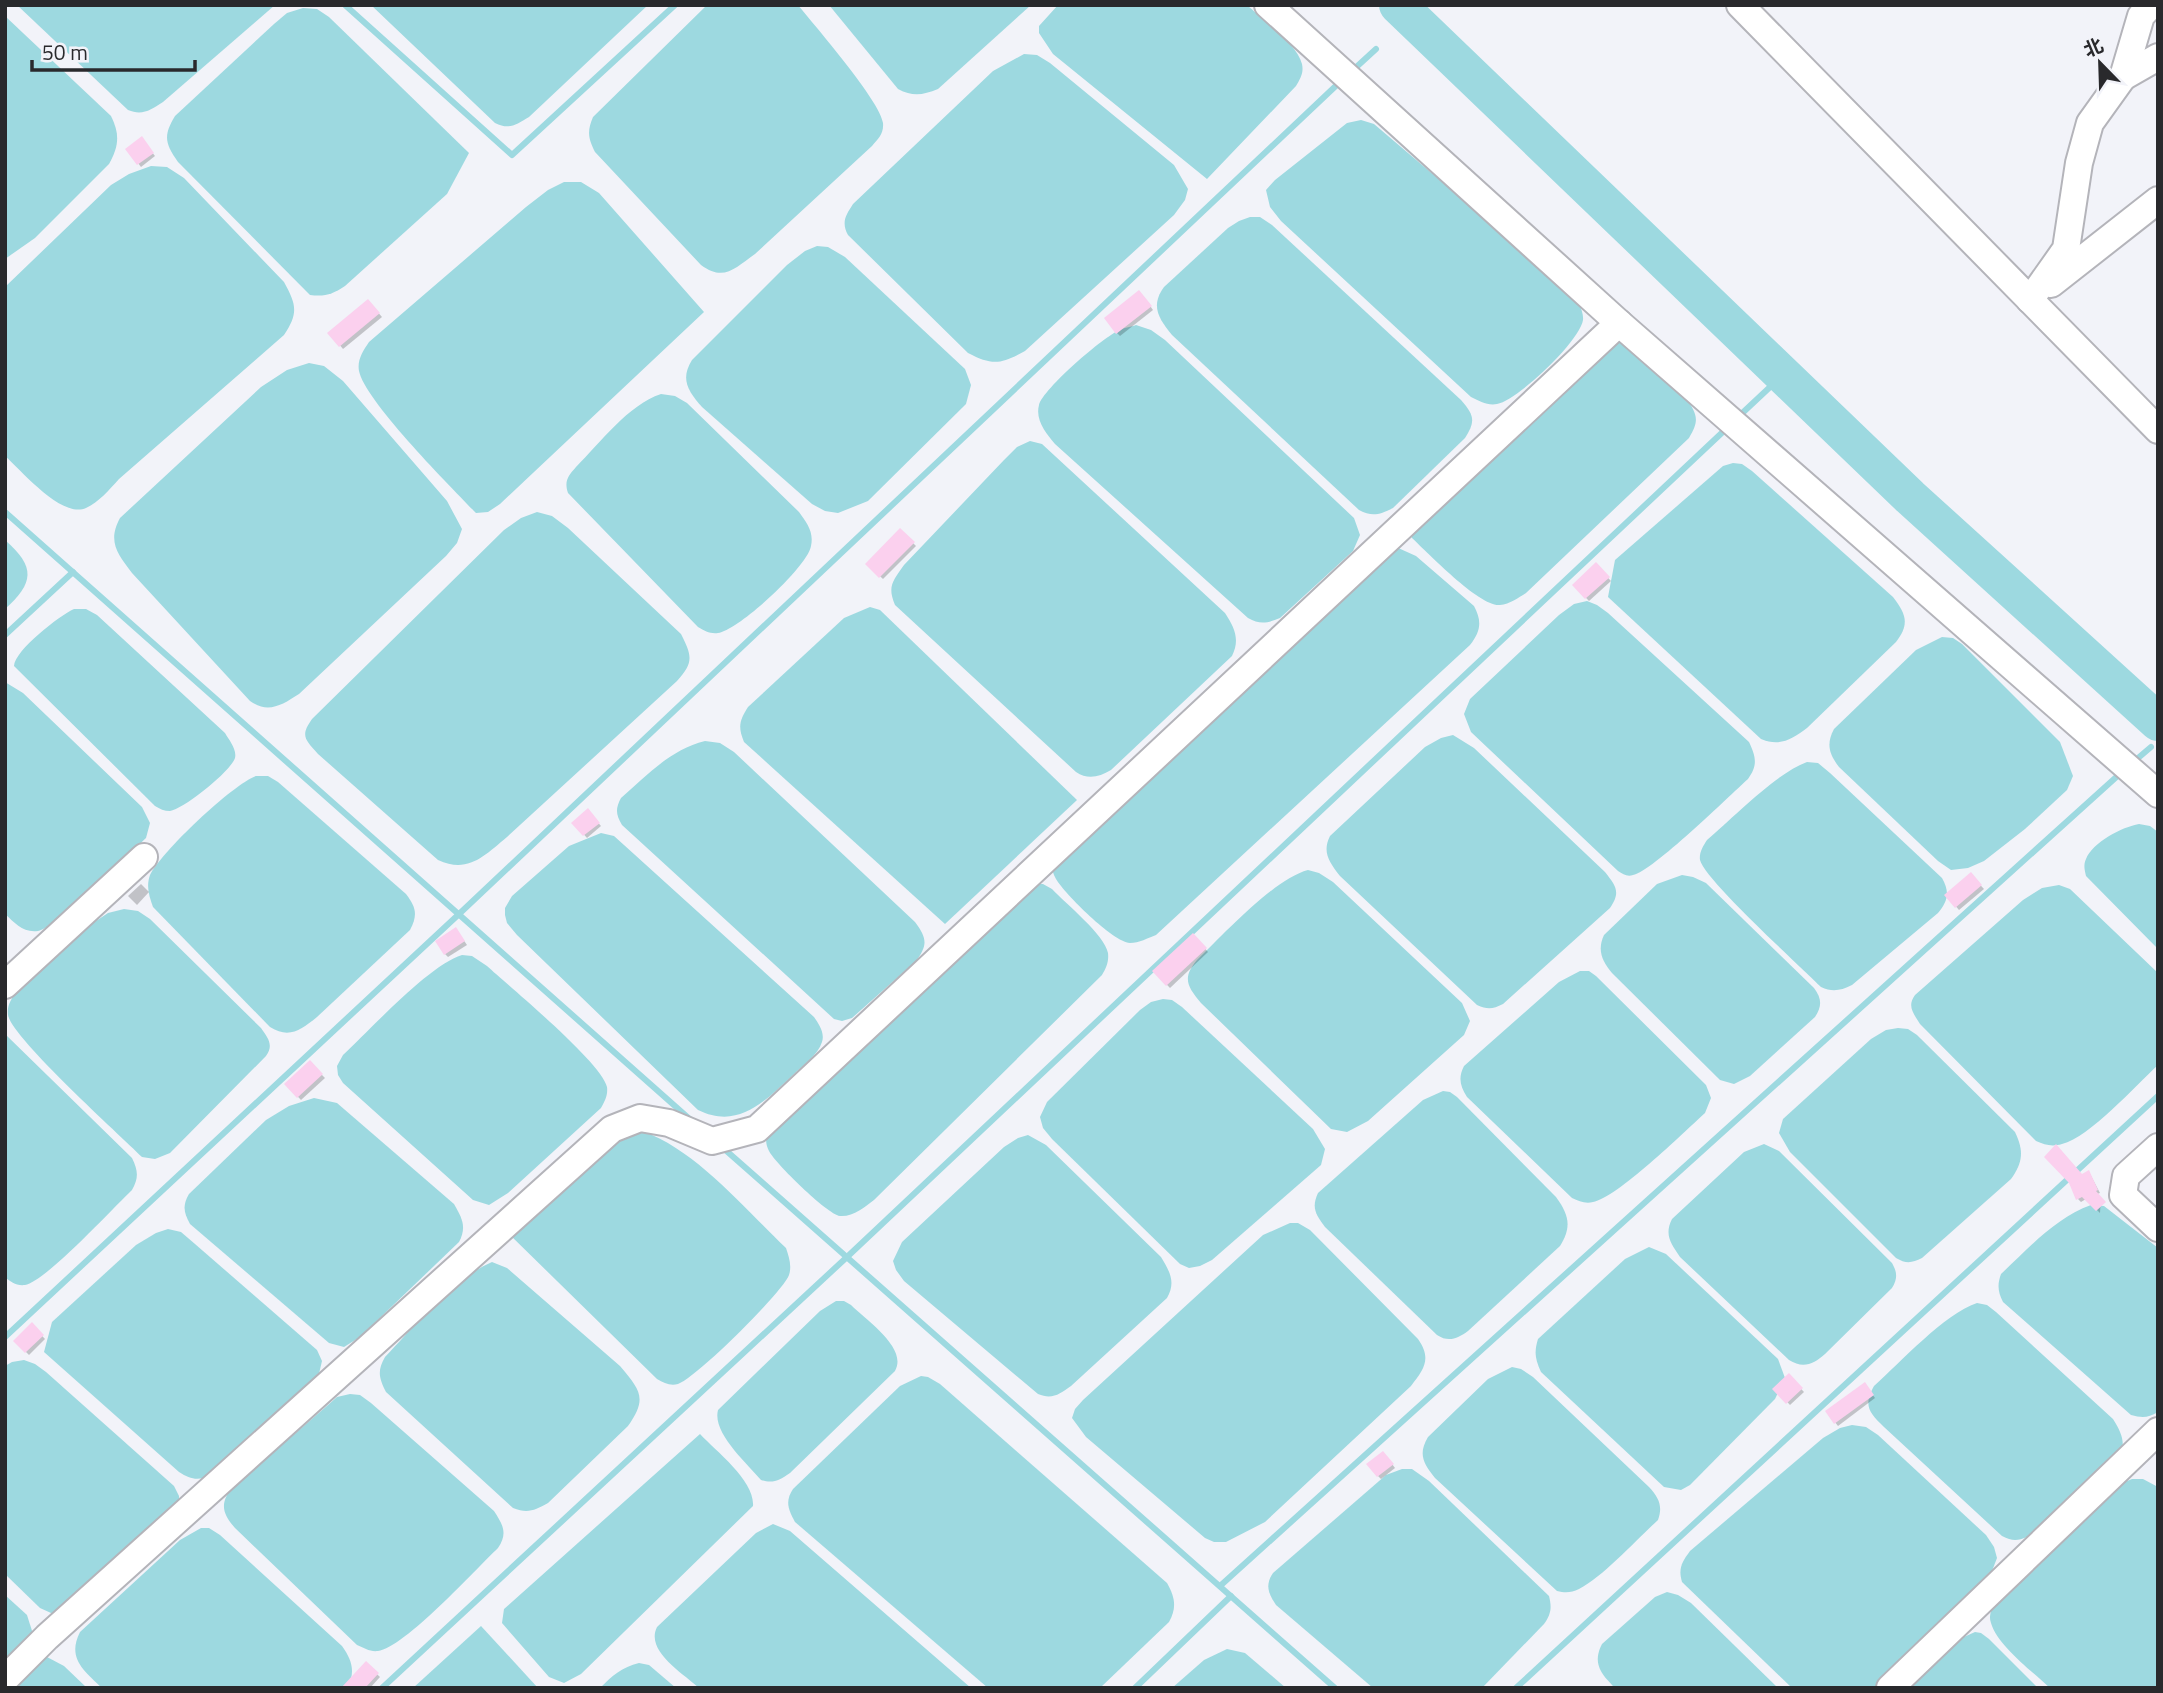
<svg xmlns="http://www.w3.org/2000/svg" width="2163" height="1693" font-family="'Titillium Web','Noto Sans SC',sans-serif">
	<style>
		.water { fill: #9dd9e0 }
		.shadow { fill: #0003 }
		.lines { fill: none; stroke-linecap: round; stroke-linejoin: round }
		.stream { stroke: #9dd9e0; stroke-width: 6 }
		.river { stroke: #9dd9e0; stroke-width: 38 }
		.building { fill: #fbd0ee }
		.minor-casing { stroke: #b4b4ba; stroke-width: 30 }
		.minor { stroke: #fff; stroke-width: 26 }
	</style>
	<rect width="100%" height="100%" fill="#f2f3f9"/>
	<g class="water">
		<path d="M 17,5 L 275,5 L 163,102 C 151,110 142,116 128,110 Z"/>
		<path d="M 371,5 L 648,5 L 529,117 C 516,125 509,130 495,123 Z"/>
		<path d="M 707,5 L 798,5 C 815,26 881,102 883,123 C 884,134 878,139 872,146 L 755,254 C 735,268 724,282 701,265 L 595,152 C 588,138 587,131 593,117 Z"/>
		<path d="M 829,5 L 1031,5 L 938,89 C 923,95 913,97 898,89 Z"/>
		<path d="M 1058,5 L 1247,5 C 1262,19 1297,44 1302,64 C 1304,73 1300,79 1296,86 L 1207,179 L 1053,54 L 1039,33 L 1039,26 Z"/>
		<path d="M 303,8 L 317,9 L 329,17 L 469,153 L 447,194 L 345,286 C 333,294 325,297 310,295 L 178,162 C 165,143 163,136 175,116 L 274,24 L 287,13 Z"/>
		<path d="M 5,16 L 111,116 C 120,134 119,146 109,164 L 35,238 L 5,259 Z"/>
		<path d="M 1024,54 L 1037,55 L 1050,63 L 1174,165 L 1188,189 L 1185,200 L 1174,215 L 1025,351 C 1001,364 993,366 968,353 L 848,235 C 841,222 846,215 853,204 L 993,71 Z"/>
		<path d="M 1361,120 L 1374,124 L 1570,291 C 1576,300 1584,309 1583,320 C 1580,341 1518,400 1497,404 C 1488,406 1479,401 1471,397 L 1281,221 L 1270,207 L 1266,190 L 1275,180 L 1347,123 Z"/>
		<path d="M 151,166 L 167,167 L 184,178 L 284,282 C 296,304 299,313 284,335 L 119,479 C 109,490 99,502 86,508 C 62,519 22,471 5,456 L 5,287 L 111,185 L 129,174 Z"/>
		<path d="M 564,182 L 581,182 L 599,193 L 704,312 L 500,504 L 488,512 L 476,513 C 451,487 365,401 359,371 C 357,360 363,351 369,342 L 526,207 L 548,190 Z"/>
		<path d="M 1250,217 L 1260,217 L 1272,225 L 1461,400 C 1474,415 1476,421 1465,438 L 1393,508 C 1379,515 1372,517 1359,510 L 1172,335 C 1159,319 1150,306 1164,287 L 1228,228 L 1239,221 Z"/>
		<path d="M 817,246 L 828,247 L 845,257 L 965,369 L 971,385 L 966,404 L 868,501 L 838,513 L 825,511 L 812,504 L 702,407 C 688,391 680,379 692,360 L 787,265 L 805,251 Z"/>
		<path d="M 1136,325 L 1151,330 L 1165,340 L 1354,518 L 1360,535 L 1353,551 L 1280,618 C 1268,623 1260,625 1248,618 L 1055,444 C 1046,433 1035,420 1039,405 C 1043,389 1104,336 1120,330 C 1125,327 1131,327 1136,325 Z"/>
		<path d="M 1612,340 L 1622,342 L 1686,398 C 1697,414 1700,420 1689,438 L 1526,593 C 1518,598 1510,604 1500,605 C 1480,607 1429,554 1412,538 L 1410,533 Z"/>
		<path d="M 309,363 L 324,366 L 343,381 L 447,501 L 462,529 L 457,543 L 446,556 L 299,694 C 282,705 268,714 250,701 L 132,573 C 118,554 107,542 120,518 L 261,387 L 287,370 Z"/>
		<path d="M 661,394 L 675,396 L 687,403 L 799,512 C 807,523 814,532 811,546 C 808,566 739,630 718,633 C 710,634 705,631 698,627 L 568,493 C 564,481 568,476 576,467 C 600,443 628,405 661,394 Z"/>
		<path d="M 1030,441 L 1042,444 L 1225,613 C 1235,628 1240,640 1232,656 L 1111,770 C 1099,777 1088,780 1076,772 L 895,605 C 887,586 893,581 904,565 L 1004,460 L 1017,447 Z"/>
		<path d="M 1733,463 L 1742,464 L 1752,471 L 1893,597 C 1906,614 1910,624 1896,642 L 1807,728 C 1792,739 1780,747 1761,739 L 1608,597 L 1615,560 L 1723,466 Z"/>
		<path d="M 537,512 L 552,516 L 568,528 L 681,634 C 692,656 694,662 677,681 L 507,837 C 484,856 468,874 438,860 L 318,754 C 305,739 300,736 312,719 L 504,530 L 521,518 Z"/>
		<path d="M 5,540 C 36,567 34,583 5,609 Z"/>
		<path d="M 1396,547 L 1416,556 L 1474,606 C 1482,621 1481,631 1470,645 L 1156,935 C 1148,938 1139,943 1130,943 C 1113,942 1065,894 1056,879 C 1053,874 1052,869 1051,863 Z"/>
		<path d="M 1587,601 L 1597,605 L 1608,613 L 1749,742 C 1756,757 1758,765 1748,779 C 1728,797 1653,871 1633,875 C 1627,877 1623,874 1618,871 L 1471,732 L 1464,714 L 1470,699 L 1559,615 L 1574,604 Z"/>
		<path d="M 870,607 L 880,610 L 1077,800 L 945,924 L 744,742 C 738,727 739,721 748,707 L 844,618 Z"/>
		<path d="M 74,609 L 86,609 L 97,615 L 225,733 C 229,740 237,749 235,758 C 231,771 184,809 170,811 C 164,811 160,809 155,806 L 14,666 C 15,650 59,616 74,609 Z"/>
		<path d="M 1942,637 L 1953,638 L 1962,644 L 2060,742 L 2073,776 L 2067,790 L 2025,829 L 1984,861 L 1968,868 L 1951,870 L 1938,861 L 1839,767 C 1829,754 1826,744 1834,729 L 1916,650 Z"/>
		<path d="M 5,682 L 23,693 L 142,807 L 150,823 L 146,838 C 127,856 58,927 38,931 C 23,933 15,923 5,914 Z"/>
		<path d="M 1453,735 L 1474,748 L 1605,872 C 1616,886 1621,892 1610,908 L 1503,1004 C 1493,1009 1488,1010 1477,1005 L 1340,876 C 1329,862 1322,852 1330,836 L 1425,747 L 1441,738 Z"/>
		<path d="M 705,741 L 720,743 L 734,752 L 915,922 C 927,938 928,945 916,961 L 852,1018 L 842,1021 L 834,1019 L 622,825 C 616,815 615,809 621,798 C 647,775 670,750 705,741 Z"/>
		<path d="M 1807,762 L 1818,763 L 1830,773 L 1942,878 C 1950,892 1948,901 1938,913 L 1852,985 C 1840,991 1832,992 1821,987 C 1800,966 1705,880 1700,860 C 1699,853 1703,846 1707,840 C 1734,817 1775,774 1807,762 Z"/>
		<path d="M 256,776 L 268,776 L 278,782 L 406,894 C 416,907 418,915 410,930 L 317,1017 C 301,1030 289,1039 270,1027 L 153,907 C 149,896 146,886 150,875 C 160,853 233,784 256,776 Z"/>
		<path d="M 2139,824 L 2150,826 L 2158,832 L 2158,949 L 2086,876 C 2085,871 2083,865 2086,859 C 2093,842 2122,827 2139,824 Z"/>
		<path d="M 601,833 L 614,836 L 624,845 L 814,1017 C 819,1024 825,1033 822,1042 C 818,1055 803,1065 793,1075 C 765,1101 739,1130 698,1110 L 517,935 L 507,923 L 505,915 L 505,908 L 512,896 L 569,846 Z"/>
		<path d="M 1308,870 L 1319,873 L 1333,882 L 1462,1003 L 1470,1021 L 1464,1035 L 1368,1121 L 1347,1132 L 1331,1129 L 1201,1003 C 1187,986 1182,978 1197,960 C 1224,934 1274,879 1308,870 Z"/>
		<path d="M 1682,875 L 1693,877 L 1706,883 L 1814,988 C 1822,999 1822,1006 1815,1017 L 1750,1076 L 1734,1084 L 1720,1080 L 1612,973 C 1602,961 1597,950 1604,935 L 1657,884 Z"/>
		<path d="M 1034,884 L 1043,884 L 1052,889 C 1066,904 1105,935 1108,953 C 1109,962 1106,968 1102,975 L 874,1200 C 865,1207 853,1217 840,1216 C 827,1214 775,1163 769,1151 C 766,1145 766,1141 766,1135 Z"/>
		<path d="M 2059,885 L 2070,889 L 2158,973 L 2158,1065 C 2135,1086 2090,1137 2062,1144 C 2052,1147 2045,1145 2036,1141 L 1920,1024 C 1913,1013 1907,1006 1915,995 L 2023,900 L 2042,888 Z"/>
		<path d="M 124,909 L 138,911 L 150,919 L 261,1028 C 268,1038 274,1045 266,1056 L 170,1153 L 155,1159 L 142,1157 C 119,1134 12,1038 8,1015 C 7,1007 10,1001 14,995 L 90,925 L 108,913 Z"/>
		<path d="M 462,955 L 472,956 L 487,966 C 510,987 602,1063 607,1087 C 608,1095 605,1101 601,1108 L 508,1193 L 489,1205 L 473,1200 L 343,1083 L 338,1075 L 337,1066 L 343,1055 C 371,1029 429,965 462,955 Z"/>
		<path d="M 1580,971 L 1589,971 L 1596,976 L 1706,1085 L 1711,1098 L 1705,1113 C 1683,1133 1617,1198 1593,1202 C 1585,1204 1579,1201 1572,1198 L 1467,1097 C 1460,1086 1458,1078 1464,1066 L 1559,982 Z"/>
		<polygon points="1163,999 1172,1000 1182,1007 1313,1129 1325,1149 1321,1165 1212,1260 1200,1266 1189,1268 1180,1264 1052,1139 1043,1128 1040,1117 1047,1102 1140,1010 1151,1002"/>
		<path d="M 1898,1028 L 1908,1029 L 1917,1035 L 2015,1132 C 2024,1151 2023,1162 2011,1179 L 1922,1258 C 1912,1263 1906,1264 1896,1258 L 1790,1152 L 1779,1133 L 1783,1119 L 1871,1039 L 1886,1030 Z"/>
		<path d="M 5,1034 L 132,1158 C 138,1170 139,1178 132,1190 C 113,1208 45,1282 25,1285 C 16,1286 11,1282 5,1277 Z"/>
		<path d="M 1443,1091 L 1450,1092 L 1457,1097 L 1556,1197 C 1569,1215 1572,1227 1560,1246 L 1468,1331 C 1458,1338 1449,1343 1437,1335 L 1325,1227 C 1316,1215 1311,1208 1318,1193 L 1423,1100 Z"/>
		<path d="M 314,1098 L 337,1103 L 454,1204 C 462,1218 467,1227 459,1242 L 360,1337 L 344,1347 L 329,1343 L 190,1224 C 184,1213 182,1206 189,1194 L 266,1120 L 289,1106 Z"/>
		<path d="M 644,1132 C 696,1150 746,1210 786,1248 C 789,1257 792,1266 789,1275 C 783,1292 695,1379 678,1384 C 670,1386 664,1383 657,1379 L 507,1232 L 623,1134 Z"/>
		<path d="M 1028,1135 L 1046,1145 L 1161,1257 C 1170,1272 1176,1282 1167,1298 L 1071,1386 C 1060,1394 1052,1400 1038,1394 L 904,1281 L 896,1270 L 893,1261 L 902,1242 L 1004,1147 L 1018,1138 Z"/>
		<path d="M 1764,1144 L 1779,1151 L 1892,1263 C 1897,1272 1898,1278 1892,1288 L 1825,1354 C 1814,1364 1803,1369 1789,1360 L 1680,1257 C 1671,1243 1664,1235 1672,1219 L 1744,1152 Z"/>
		<path d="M 2091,1205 L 2104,1206 L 2158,1248 L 2158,1412 C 2148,1418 2142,1418 2131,1415 L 2003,1302 C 1998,1292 1997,1285 2001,1274 C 2029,1248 2055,1218 2091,1205 Z"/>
		<path d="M 1290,1223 L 1298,1223 L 1310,1230 L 1418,1339 C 1432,1359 1424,1369 1411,1386 L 1265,1522 L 1226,1542 L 1214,1542 L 1205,1538 L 1086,1437 L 1072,1418 L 1075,1409 L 1083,1400 L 1263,1235 Z"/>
		<path d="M 168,1229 L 181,1232 L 195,1244 L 317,1350 L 322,1361 L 318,1378 L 210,1476 C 197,1481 190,1479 179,1472 L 44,1352 L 52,1322 L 136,1245 L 156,1233 Z"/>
		<path d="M 1649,1247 L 1666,1254 L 1778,1359 L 1785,1378 L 1775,1399 L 1690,1485 L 1681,1490 L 1664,1487 L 1541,1372 C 1535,1359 1534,1352 1538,1339 L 1625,1259 Z"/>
		<path d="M 492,1262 L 507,1268 L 620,1366 C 640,1390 648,1398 628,1426 L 548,1503 C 535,1510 528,1514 513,1508 L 386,1392 C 379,1378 377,1371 385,1357 C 416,1325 451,1280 492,1262 Z"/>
		<path d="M 836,1301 L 844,1301 L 851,1305 C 867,1321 908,1348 895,1371 L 790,1473 C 780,1480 773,1484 761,1480 C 747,1463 712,1433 718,1410 L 820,1311 Z"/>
		<path d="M 1977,1303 L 1987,1305 L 1996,1312 L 2113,1419 C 2123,1435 2127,1446 2117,1462 L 2027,1537 C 2017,1541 2012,1541 2002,1536 L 1884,1427 C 1869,1412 1863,1406 1874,1386 C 1901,1362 1944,1314 1977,1303 Z"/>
		<polygon points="24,1360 35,1364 46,1372 174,1486 179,1496 179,1504 63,1612 51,1613 40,1608 5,1574 5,1366 12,1362"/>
		<path d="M 1512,1367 L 1521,1369 L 1533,1377 L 1649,1487 C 1659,1498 1663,1506 1658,1520 C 1636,1540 1604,1576 1579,1589 C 1571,1593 1565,1593 1557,1591 L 1435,1478 C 1423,1463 1418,1454 1428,1437 L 1488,1379 Z"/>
		<path d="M 921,1376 L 928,1377 L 940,1384 L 1167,1583 C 1175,1597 1177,1608 1169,1622 L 1100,1688 L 988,1688 L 795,1522 C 788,1509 785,1501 793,1489 L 900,1386 Z"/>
		<path d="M 350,1394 L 360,1395 L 371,1403 L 494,1511 C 503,1525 508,1533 498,1548 C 476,1569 404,1648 378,1651 C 370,1652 364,1648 357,1645 L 235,1528 C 223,1514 219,1504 232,1488 L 328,1405 L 337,1397 Z"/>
		<path d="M 1852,1425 L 1866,1427 L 1878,1435 L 1986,1535 L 1994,1547 L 1997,1558 L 1992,1571 L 1942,1629 L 1875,1688 L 1792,1688 L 1682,1582 C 1678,1568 1682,1562 1690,1551 L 1823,1438 L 1840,1428 Z"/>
		<path d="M 700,1434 C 717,1452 755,1481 753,1506 L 581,1674 L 564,1683 L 549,1677 L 502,1623 L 504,1609 Z"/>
		<path d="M 1402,1469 L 1412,1469 L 1429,1481 L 1549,1596 C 1552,1608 1551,1614 1544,1624 L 1482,1688 L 1373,1688 L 1276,1605 C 1268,1593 1265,1585 1273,1573 L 1386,1475 Z"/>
		<path d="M 2132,1479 L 2143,1479 L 2158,1487 L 2158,1688 L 2050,1688 C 2033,1672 1997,1645 1991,1623 C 1988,1615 1992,1609 1995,1602 L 2115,1486 Z"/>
		<path d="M 773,1524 L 790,1531 L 971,1688 L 699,1688 C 683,1673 645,1651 657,1627 L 756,1533 Z"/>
		<path d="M 201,1528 L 209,1528 L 220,1535 L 342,1646 C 352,1660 356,1672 347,1688 L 102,1688 C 83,1670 67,1658 80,1632 L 180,1540 Z"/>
		<path d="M 1667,1592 L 1678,1595 L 1691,1603 L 1778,1688 L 1615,1688 C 1601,1674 1592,1663 1602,1644 L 1655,1597 Z"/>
		<polygon points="5,1595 27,1615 33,1634 5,1673"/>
		<polygon points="481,1626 538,1688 413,1688"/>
		<polygon points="1975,1632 1981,1633 1989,1639 2038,1688 1905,1688 1955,1641"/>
		<polygon points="1227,1649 1245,1653 1286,1688 1172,1688 1204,1660"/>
		<polygon points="47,1657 64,1666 87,1688 10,1688 41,1660"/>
		<path d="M 639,1663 L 649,1665 L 676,1688 L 600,1688 C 612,1676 622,1667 639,1663 Z"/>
	</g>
	<g class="shadow">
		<polygon points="144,142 155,156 141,167 127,149"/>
		<polygon points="1142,295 1153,310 1120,336 1117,333"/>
		<polygon points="368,301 382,317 343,349 330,333"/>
		<polygon points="900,530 916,546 883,579 867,564"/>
		<polygon points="1596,565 1611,581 1589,601 1574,585"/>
		<polygon points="588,811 601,826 587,838 574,823"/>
		<polygon points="1971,875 1984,889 1959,910 1947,896"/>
		<polygon points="141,884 149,892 137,905 128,896"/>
		<polygon points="458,932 467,945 448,957 445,954"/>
		<polygon points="1193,935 1208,952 1170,988 1154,971"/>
		<polygon points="310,1063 325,1078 301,1100 287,1085"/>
		<polygon points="2089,1172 2100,1193 2097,1194 2101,1198 2100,1213 2086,1199 2081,1202 2078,1199 2082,1176"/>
		<polygon points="32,1325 45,1339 29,1355 15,1341"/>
		<polygon points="1789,1376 1804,1392 1790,1405 1775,1389"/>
		<polygon points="1867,1387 1875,1398 1838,1426 1827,1412"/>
		<polygon points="1386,1456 1395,1468 1381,1479 1378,1476"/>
		<polygon points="366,1664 380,1677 370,1688 351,1688"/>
	</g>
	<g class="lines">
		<g class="stream">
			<polyline points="345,5 512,155 675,5"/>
			<polyline points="1352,71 1376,49"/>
			<polyline points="1737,418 1769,388"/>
			<polyline points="5,512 693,1122"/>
			<polyline points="5,635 73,572"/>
			<polyline points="2131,764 2151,747"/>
			<polyline points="722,1147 1335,1688"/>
			<polyline points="5,1337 458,915 1341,81"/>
			<polyline points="1220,1586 2123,771"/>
			<polyline points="382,1688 847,1257 1727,428"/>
			<polyline points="1135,1688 1231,1596"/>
			<polyline points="1516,1688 2158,1096"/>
		</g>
		<polyline class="river" points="1398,5 1910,497 2158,722"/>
	</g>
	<g class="building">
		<polygon points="142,136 154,153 137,165 125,149"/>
		<polygon points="1139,290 1152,306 1116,334 1104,318"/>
		<polygon points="368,299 380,313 339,347 327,333"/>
		<polygon points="900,528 915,542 879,578 865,564"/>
		<polygon points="1596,562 1610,577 1585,599 1572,585"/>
		<polygon points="588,808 600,823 583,836 571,823"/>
		<polygon points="1971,872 1982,885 1955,908 1944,895"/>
		<polygon points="456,927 465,941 444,955 435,941"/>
		<polygon points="1193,933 1207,948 1166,986 1152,971"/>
		<polygon points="310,1060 323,1074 297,1098 284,1084"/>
		<polygon points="2056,1144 2082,1174 2089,1170 2098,1190 2096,1191 2106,1202 2096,1211 2082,1197 2076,1200 2069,1183 2044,1157"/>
		<polygon points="32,1322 44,1335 25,1353 13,1341"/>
		<polygon points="1789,1373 1803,1388 1786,1404 1772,1389"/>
		<polygon points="1865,1382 1874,1395 1834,1424 1825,1411"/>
		<polygon points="1383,1451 1394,1464 1377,1477 1366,1464"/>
		<polygon points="366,1661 379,1673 365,1688 341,1688"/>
	</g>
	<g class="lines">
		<g class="minor-casing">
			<g id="minor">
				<polyline points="1268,5 1619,323 2158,794"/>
				<polyline points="1740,5 2158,430"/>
				<polyline points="2123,77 2158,57"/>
				<polyline points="2051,284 2158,200"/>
				<polyline points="2030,300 2066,249 2079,163 2090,123 2123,77 2141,16 2151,5"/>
				<polyline points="5,985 144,857"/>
				<polyline points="2158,1147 2126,1176 2123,1195 2158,1228"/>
				<polyline points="5,1679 47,1637 612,1129 640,1118 669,1123 712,1141 757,1129 1619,323"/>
				<polyline points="1890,1688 2158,1431"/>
			</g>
		</g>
		<use href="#minor" class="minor"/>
	</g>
	<rect width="2163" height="1693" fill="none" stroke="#29292c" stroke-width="14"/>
	<g transform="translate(2100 63) rotate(337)" stroke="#f2f3f9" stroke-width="5" paint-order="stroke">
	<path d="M0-5L12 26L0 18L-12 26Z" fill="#29292c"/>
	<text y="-10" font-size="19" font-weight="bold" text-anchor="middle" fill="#29292c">北</text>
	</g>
	<path d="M32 60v10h163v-10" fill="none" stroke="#29292c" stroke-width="3.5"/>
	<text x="42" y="60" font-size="21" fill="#29292c" stroke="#f2f3f9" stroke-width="5" paint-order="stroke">50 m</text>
</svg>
